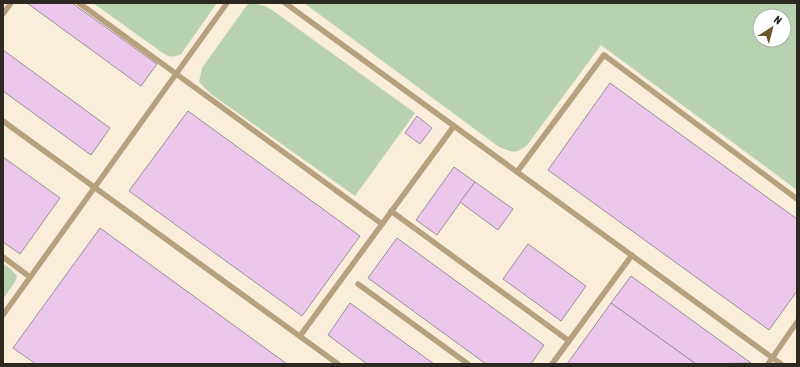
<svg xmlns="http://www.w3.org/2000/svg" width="800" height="367" font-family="'Asap Condensed',sans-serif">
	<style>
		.industrial { fill: #f8eed9; fill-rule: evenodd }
		.green { fill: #b8d1b0; fill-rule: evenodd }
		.building { fill: #ecc7eb; stroke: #9c8e9b }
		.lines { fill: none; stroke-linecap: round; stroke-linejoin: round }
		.service { stroke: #b7a07d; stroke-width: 5.5 }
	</style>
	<rect width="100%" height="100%" fill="#fff8ea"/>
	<path class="industrial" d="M 3,3 L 797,3 L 797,364 L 3,364 ZM 760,16 L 784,16 L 784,40 L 760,40 Z"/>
	<g class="green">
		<path d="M 93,3 L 217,3 L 181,54 C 172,59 167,56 160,51 Z"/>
		<polygon points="252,3 265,6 272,10 415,113 355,196 211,94 199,82 202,68 247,5"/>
		<path d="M 304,3 L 797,3 L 797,190 L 601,45 L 528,144 C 516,155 513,152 499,147 ZM 760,16 L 784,16 L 784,40 L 760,40 Z"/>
		<polygon points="3,264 11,269 17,276 15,282 3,299"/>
	</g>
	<g class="building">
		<polygon points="27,3 72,3 157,64 141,86"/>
		<polygon points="3,50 110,128 91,155 3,91"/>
		<polygon points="610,83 797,219 797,291 769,330 548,170"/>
		<polygon points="188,111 360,236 302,316 129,191"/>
		<polygon points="417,116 432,128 420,144 405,133"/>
		<polygon points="3,157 60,198 20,254 3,242"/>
		<polygon points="454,167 475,182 437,235 416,220"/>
		<polygon points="475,182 513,209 498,230 460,202"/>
		<polygon points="100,228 287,364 36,364 13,348"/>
		<polygon points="397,238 544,345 531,364 486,364 368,278"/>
		<polygon points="528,244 586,286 561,321 503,279"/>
		<polygon points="631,276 751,363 696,364 611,303"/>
		<polygon points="350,303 434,364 367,364 328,335"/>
		<polygon points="611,303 696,364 567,364"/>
	</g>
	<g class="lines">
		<g class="service">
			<polyline points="79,3 382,224"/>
			<polyline points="285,3 781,364"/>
			<polyline points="3,14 11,3"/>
			<polyline points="3,121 338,364"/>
			<polyline points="517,172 604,55 797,199"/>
			<polyline points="391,211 569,341"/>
			<polyline points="3,257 30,277"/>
			<polyline points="358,284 468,364"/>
			<polyline points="3,315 227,3"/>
			<polyline points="300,336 454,126"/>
			<polyline points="552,364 632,255"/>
			<polyline points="768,364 797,322"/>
		</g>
	</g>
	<rect width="800" height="367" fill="none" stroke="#2c2923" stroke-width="8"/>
	<g transform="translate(772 28) rotate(36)"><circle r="19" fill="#ffffff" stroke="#aba9a7"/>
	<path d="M0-3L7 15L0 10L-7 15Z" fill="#6a5524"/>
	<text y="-6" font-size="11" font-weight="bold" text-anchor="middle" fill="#2c2923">N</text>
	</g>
</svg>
